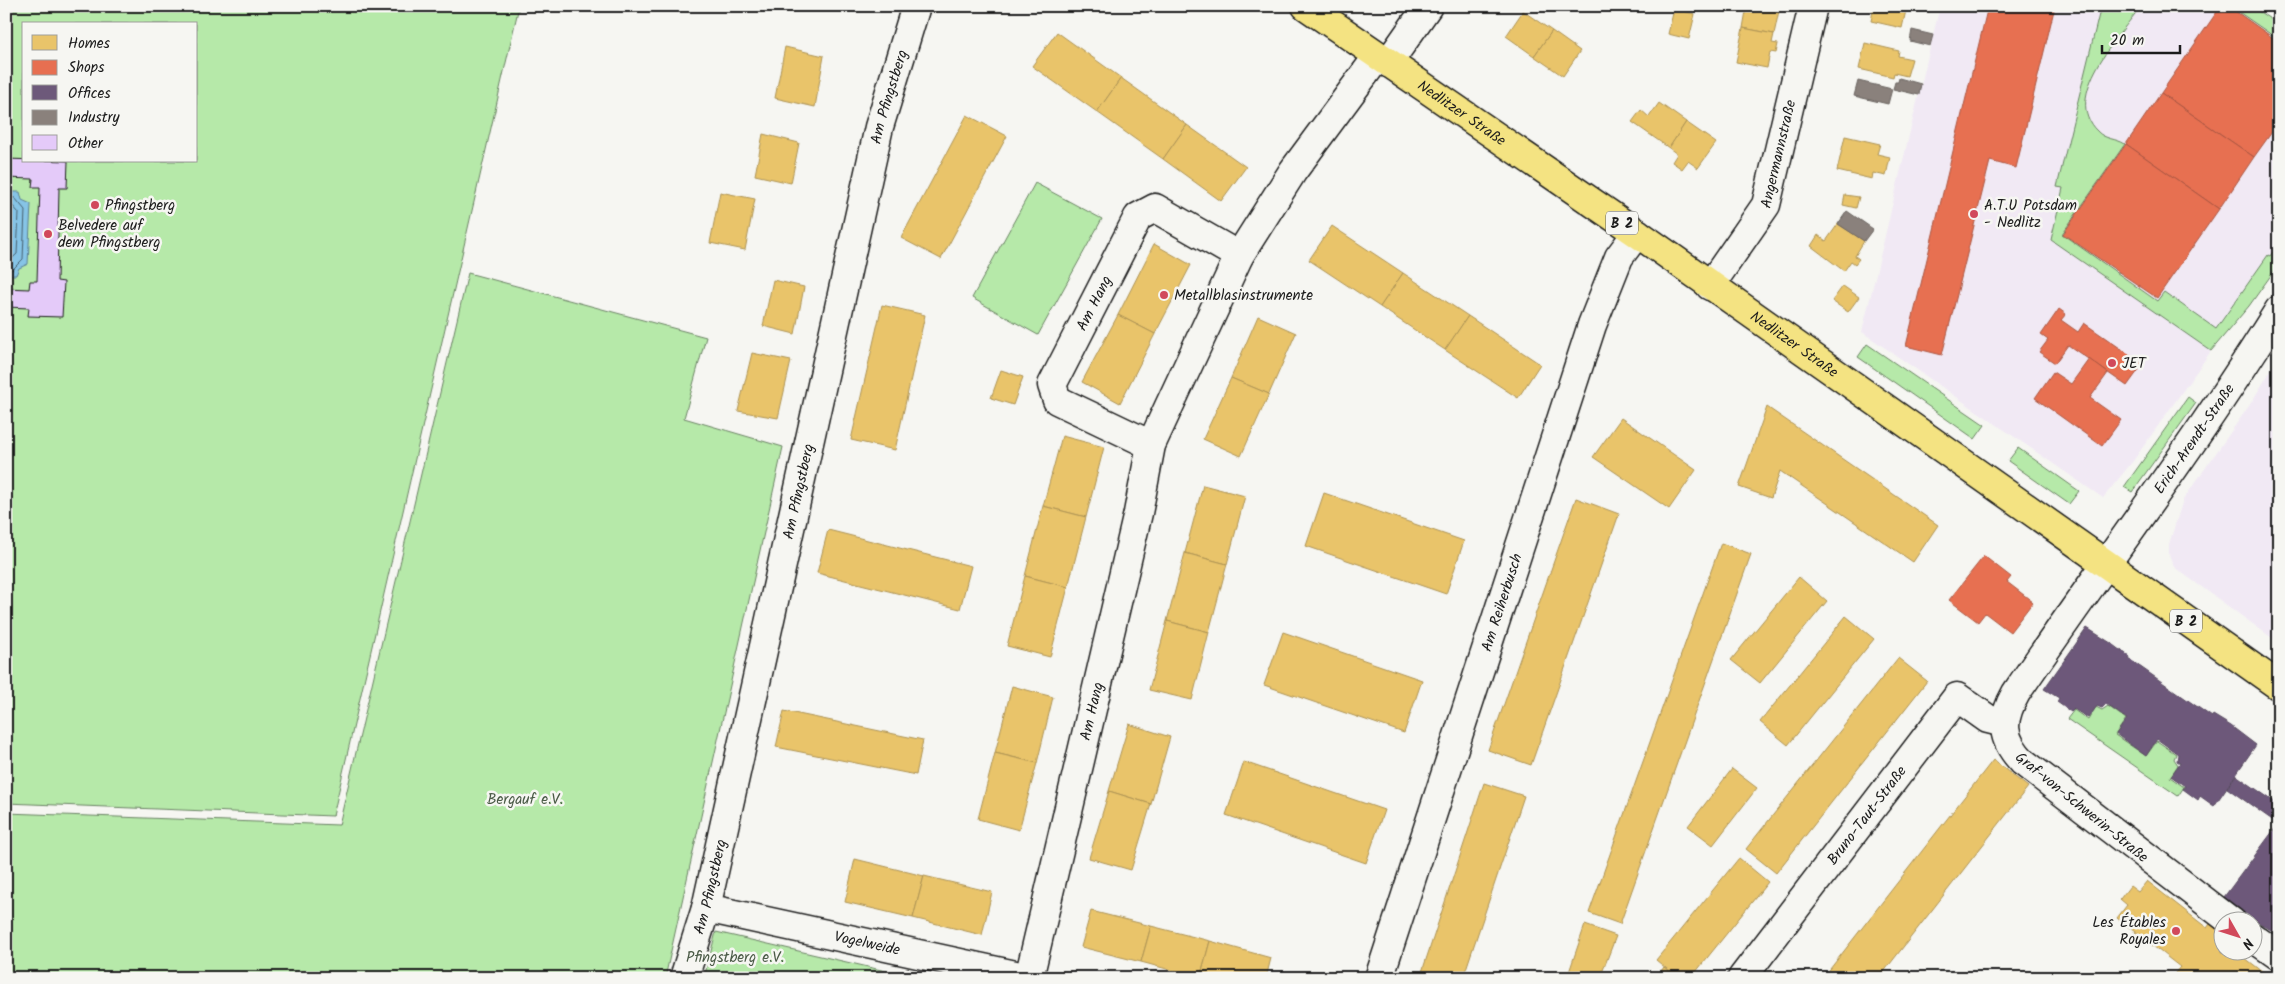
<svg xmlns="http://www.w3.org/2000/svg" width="2285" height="984" font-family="Kalam,sans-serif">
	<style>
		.built { fill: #f1e9f4 }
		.green { fill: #b6e9a9; stroke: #698262; fill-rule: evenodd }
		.water { fill: #86c4e6; stroke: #5c8195 }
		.homes { fill: #e9c46a; stroke: #ac9253 }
		.shops { fill: #e76f51; stroke: #aa5641 }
		.offices { fill: #6d597a; stroke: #55475e }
		.industry { fill: #8a817c; stroke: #69635f }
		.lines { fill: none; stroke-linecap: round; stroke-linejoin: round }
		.shore { stroke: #465f6d; stroke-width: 1 }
		.building { fill: #e4caf9; stroke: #1c1c1c }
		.minor-casing { stroke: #1c1c1c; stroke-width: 31 }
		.major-casing { stroke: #1c1c1c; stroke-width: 31 }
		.minor { stroke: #f6f6f2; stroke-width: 28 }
		.major { stroke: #f4e382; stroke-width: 28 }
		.poi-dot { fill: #d1495b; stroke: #f6f6f2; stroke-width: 2 }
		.labels { text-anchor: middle; stroke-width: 5; stroke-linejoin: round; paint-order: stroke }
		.shield { fill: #f6f6f2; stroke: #5d5d5c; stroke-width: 1 }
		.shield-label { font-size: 14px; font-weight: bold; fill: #1c1c1c }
		.street-label { font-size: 15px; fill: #1c1c1c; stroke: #f6f6f2 }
		.poi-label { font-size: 15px; fill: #1c1c1c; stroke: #f6f6f2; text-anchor: start }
		.park-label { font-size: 15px; fill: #4a5a46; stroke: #f6f6f2 }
	</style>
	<rect width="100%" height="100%" fill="#f6f6f2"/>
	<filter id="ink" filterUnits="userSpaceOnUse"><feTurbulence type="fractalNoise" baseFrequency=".02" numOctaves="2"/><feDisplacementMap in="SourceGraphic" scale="10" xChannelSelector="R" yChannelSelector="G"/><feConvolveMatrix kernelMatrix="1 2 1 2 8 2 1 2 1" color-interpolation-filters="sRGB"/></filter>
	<g filter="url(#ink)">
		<g class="built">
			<polygon points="1940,6 2251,6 2279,25 2279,264 2249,306 2211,351 2133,461 2103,498 1862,332"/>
			<polygon points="2279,357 2279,643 2174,567 2169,555 2169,544 2183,500 2249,406"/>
		</g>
		<g class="green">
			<path d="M 6,6 L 519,6 L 333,816 L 6,803 ZM 24,24 L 196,24 L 196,161 L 24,161 Z"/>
			<path d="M 2101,6 L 2141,6 C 2120,35 2061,97 2097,131 C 2105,140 2116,138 2125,144 L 2062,234 L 2157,301 L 2164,292 L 2216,329 L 2268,255 L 2270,256 L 2279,244 L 2279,264 L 2249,306 L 2211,351 L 2051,240 L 2063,188 L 2057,187 Z"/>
			<polygon points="2230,6 2251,6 2279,25 2279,40"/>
			<polygon points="1035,183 1102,219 1038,335 972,298"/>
			<polygon points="468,273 706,337 684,418 783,447 665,978 6,978 6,813 339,825"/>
			<polygon points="1867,344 1985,425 1975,439 1858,357"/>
			<polygon points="2188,397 2196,403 2132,492 2124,487"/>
			<polygon points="2018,448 2079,491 2069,504 2008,461"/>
			<polygon points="2108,706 2126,719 2115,735 2146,756 2157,741 2176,754 2174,759 2178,765 2170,777 2184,787 2178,796 2067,719 2074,710 2088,720 2096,707 2102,710"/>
			<polygon points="716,932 916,978 704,978"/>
		</g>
		<polygon class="water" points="6,192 20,192 22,200 31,204 28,264 19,268 16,275 6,275"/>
		<g class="homes">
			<polygon points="1736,6 1780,6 1774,34 1743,28 1746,11 1735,9"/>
			<polygon points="1874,6 1907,6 1902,28 1871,21"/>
			<polygon points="1674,9 1695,14 1689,39 1668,34"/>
			<polygon points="1523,11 1552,31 1534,56 1506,36"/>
			<polygon points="1743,28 1774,34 1772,43 1778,44 1776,53 1770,52 1767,68 1736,62"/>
			<polygon points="1552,31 1580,51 1563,76 1534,56"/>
			<polygon points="1057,32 1121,78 1097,112 1032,66"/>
			<polygon points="1865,43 1899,51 1898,56 1912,59 1907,76 1894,73 1893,77 1859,69"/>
			<polygon points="785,47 824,56 815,107 775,98"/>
			<polygon points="1121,78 1187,125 1163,159 1097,112"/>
			<polygon points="1659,103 1686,122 1669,148 1632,122 1641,110 1649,117"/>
			<polygon points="967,115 1007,136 941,259 901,238"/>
			<polygon points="1686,122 1716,143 1698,168 1688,161 1682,169 1672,162 1677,154 1669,148"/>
			<polygon points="1187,125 1246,167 1221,201 1163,159"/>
			<polygon points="763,134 799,143 791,183 755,175"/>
			<polygon points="1845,136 1880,144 1877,154 1890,157 1886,176 1873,173 1872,179 1837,171"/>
			<polygon points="720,192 755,199 745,250 710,243"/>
			<polygon points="1845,195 1859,197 1856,208 1843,205"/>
			<polygon points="1838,224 1864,241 1855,256 1859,259 1855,264 1851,261 1844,271 1811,246 1818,235 1826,241"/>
			<polygon points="1332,226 1403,273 1380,307 1309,260"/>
			<polygon points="1154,244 1191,265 1155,334 1118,315"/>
			<polygon points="1403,273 1468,316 1445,350 1380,307"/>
			<polygon points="773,280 804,287 795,334 763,326"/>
			<polygon points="1843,286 1859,297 1848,312 1832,301"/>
			<polygon points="882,305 925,315 895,450 851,440"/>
			<polygon points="1118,315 1155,334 1120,403 1082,382"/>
			<polygon points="1258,316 1296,333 1269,394 1231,378"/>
			<polygon points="1468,316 1540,364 1518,398 1445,350"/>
			<polygon points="752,353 791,361 778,418 738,411"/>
			<polygon points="1001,370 1023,377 1013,405 991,398"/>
			<polygon points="1231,378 1269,394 1241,456 1203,439"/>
			<polygon points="1767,407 1938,525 1913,562 1780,471 1771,498 1739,487"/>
			<polygon points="1621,418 1696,470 1669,509 1593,457"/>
			<polygon points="1062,436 1104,447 1086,517 1043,506"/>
			<polygon points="1203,485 1245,496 1227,564 1185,553"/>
			<polygon points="1324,493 1464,541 1446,594 1306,546"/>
			<polygon points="1576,498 1619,514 1531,765 1488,750"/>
			<polygon points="1043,506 1086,517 1068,587 1025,576"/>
			<polygon points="828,530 971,566 960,609 817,573"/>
			<polygon points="1721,543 1751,554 1620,924 1589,913"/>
			<polygon points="1185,553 1227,564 1209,632 1167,621"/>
			<polygon points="1025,576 1068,587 1050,657 1007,646"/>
			<polygon points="1799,577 1827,601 1760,683 1731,660"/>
			<polygon points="1846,616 1874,639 1788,745 1760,722"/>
			<polygon points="1167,621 1209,632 1192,700 1149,690"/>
			<polygon points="1283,632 1422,680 1404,733 1264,685"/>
			<polygon points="1898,658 1927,681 1776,873 1746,849"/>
			<polygon points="1012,686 1053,697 1037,763 995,753"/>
			<polygon points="784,711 923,740 916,775 776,747"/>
			<polygon points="1129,724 1170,737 1151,804 1109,791"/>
			<polygon points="995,753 1037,763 1019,830 978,819"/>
			<polygon points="1993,760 2028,787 1879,978 1823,978"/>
			<polygon points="1244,762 1384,810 1366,863 1226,815"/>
			<polygon points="1732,769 1757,788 1713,845 1688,826"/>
			<polygon points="1484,783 1524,796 1463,978 1420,978"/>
			<polygon points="1109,791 1151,804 1131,870 1089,858"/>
			<polygon points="1739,858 1768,882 1691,978 1678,978 1656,960"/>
			<polygon points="855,859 924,876 913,918 845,902"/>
			<polygon points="924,876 992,892 982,935 913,918"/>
			<polygon points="2147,881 2207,928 2210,924 2222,933 2222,952 2246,952 2249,954 2245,958 2271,978 2171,978 2180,967 2117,918 2127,905 2120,899 2130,886 2138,892"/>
			<polygon points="1091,911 1151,926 1141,962 1081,947"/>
			<polygon points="1585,925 1616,936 1600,978 1567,978"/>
			<polygon points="1151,926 1210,941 1200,978 1141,962"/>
			<polygon points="1210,941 1271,958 1266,978 1200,978"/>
			<polygon points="1664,967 1678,978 1656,978"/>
		</g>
		<g class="shops">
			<polygon points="1988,6 2055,6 2016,168 1990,161 1942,355 1906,346"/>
			<polygon points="2221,6 2228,6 2279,42 2279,127 2277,125 2254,157 2161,93"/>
			<polygon points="2161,93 2254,157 2219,209 2126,144"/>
			<polygon points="2126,144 2219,209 2157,298 2063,234"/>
			<polygon points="2059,309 2066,314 2061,320 2078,332 2084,323 2143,364 2127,386 2068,345 2055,363 2039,352 2048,340 2041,335"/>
			<polygon points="2089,359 2108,373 2090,398 2121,420 2102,446 2035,398 2053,372 2071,384"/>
			<polygon points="1984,556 2011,577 2007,582 2033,602 2010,632 1985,613 1978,622 1949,600"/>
		</g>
		<g class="offices">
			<polygon points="2087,628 2114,645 2130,657 2129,659 2212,717 2213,715 2231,726 2256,745 2214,806 2200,796 2198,800 2183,789 2185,786 2171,776 2180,763 2177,761 2178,754 2157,739 2146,756 2116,734 2127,719 2106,704 2102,708 2097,706 2088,718 2074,709 2071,712 2057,702 2059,698 2044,689"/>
			<polygon points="2236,775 2279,805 2278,824 2227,788"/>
			<polygon points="2279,823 2279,935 2252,918 2224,897"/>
		</g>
		<g class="industry">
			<polygon points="1912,30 1933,35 1930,46 1910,41"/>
			<polygon points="1899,78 1921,84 1919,95 1893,89 1895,82 1898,82"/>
			<polygon points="1858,81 1892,89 1888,104 1854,96"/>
			<polygon points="1847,211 1873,229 1864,241 1838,224"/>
		</g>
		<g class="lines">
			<g class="shore">
				<polyline points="6,197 15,198 25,210 23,259 12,270 6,270"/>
				<polyline points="6,203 11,204 19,213 17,254 6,264"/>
			</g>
		</g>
		<polygon class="building" points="6,159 68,161 67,188 59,188 57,281 64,282 62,317 28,316 29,308 6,307 6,288 29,289 30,281 37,281 40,187 32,187 33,179 6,178"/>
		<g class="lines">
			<g class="minor-casing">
				<g id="minor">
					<polyline points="1388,63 1428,6"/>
					<path id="s1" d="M 1710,286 L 1766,205 L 1813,6"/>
					<path id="s2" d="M 1151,445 L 1057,400 L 1052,385 L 1138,217 L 1155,208 L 1239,256"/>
					<path id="s3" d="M 706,908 L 1029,978"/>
					<path id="s4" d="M 2232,922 L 2023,762 C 2001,739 2000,721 2016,693 C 2103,565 2197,442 2279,310"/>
					<polyline points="2252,937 2279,956"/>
					<path id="s5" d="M 684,978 L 706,908 L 879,127 L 916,6"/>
					<path id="s6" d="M 1029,978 L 1138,513 L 1151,445 L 1239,256 L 1293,171 L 1378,56"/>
					<path id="s7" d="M 1379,978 L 1592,325 L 1619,257 L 1637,233"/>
					<path id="s8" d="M 1742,978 L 1957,697 L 1988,719 L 2004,723"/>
				</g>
			</g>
			<g class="major-casing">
				<g id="major">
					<path id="s9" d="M 1306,6 L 1637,233 L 2279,686"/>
				</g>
			</g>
			<use href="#minor" class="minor"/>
			<use href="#major" class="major"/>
		</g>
	</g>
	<g class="poi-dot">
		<circle cx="95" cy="205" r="5"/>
		<circle cx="1974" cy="214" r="5"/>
		<circle cx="48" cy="234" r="5"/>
		<circle cx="1164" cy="295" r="5"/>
		<circle cx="2112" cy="363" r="5"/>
		<circle cx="2176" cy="931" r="5"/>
	</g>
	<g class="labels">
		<g class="shield">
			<rect x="1606" y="211.5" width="32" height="23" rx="4"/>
			<rect x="2170" y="609.5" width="32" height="23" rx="4"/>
		</g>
		<g class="shield-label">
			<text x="1622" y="228">B 2</text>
			<text x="2186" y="626">B 2</text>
		</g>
		<g class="street-label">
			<text dy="5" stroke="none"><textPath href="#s5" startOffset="905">Am Pfingstberg</textPath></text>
			<text dy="5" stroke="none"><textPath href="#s9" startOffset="189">Nedlitzer Straße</textPath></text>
			<text dy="5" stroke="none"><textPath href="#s1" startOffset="151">Angermannstraße</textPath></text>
			<text dy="5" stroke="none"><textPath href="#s2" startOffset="212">Am Hang</textPath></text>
			<text dy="5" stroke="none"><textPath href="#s9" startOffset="594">Nedlitzer Straße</textPath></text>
			<text dy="5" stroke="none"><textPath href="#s4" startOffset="650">Erich-Arendt-Straße</textPath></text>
			<text dy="5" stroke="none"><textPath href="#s5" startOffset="500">Am Pfingstberg</textPath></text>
			<text dy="5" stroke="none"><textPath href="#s7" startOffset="395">Am Reiherbusch</textPath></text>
			<text dy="5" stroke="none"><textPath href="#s6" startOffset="274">Am Hang</textPath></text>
			<text transform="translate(2082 807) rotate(39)" y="5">Graf-von-Schwerin-Straße</text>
			<text dy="5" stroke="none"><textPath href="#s8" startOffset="205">Bruno-Taut-Straße</textPath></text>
			<text dy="5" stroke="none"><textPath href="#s5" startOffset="95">Am Pfingstberg</textPath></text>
			<text dy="5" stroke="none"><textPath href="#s3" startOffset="165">Vogelweide</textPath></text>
		</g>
		<g class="poi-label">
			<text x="105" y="210">Pfingstberg</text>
			<text x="1984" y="210">A.T.U Potsdam<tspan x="1984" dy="17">- Nedlitz</tspan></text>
			<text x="58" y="230">Belvedere auf<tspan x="58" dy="17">dem Pfingstberg</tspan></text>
			<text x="1174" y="300">Metallblasinstrumente</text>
			<text x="2122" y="368">JET</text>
			<text x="2166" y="927" text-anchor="end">Les Étables<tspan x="2166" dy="17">Royales</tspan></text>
		</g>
		<g class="park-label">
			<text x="525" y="804">Bergauf e.V.</text>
			<text x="735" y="962">Pfingstberg e.V.</text>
		</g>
	</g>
	<rect width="2285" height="984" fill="none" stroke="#f6f6f2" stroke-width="25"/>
	<rect x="12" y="12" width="2260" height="959" fill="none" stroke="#1c1c1c" stroke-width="2" filter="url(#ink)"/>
	<rect x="22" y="22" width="175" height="140" fill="#f6f6f2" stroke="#9f9f9c"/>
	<rect x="32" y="35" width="25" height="15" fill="#e9c46a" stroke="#9f9f9c"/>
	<text x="68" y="48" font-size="15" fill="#1c1c1c">Homes</text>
	<rect x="32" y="60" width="25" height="15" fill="#e76f51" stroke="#9f9f9c"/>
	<text x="68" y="72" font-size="15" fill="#1c1c1c">Shops</text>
	<rect x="32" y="85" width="25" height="15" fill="#6d597a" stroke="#9f9f9c"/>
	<text x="68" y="98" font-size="15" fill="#1c1c1c">Offices</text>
	<rect x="32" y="110" width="25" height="15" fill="#8a817c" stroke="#9f9f9c"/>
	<text x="68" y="122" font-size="15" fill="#1c1c1c">Industry</text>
	<rect x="32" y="135" width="25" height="15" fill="#e4caf9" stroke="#9f9f9c"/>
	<text x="68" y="148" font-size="15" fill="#1c1c1c">Other</text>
	<g transform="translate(2238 936) rotate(129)"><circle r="24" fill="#f6f6f2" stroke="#9f9f9c"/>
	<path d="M0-4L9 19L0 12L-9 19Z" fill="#d1495b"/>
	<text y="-8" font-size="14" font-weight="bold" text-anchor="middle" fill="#1c1c1c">N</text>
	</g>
	<path d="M2102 45v8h78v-8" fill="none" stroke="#1c1c1c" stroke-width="2.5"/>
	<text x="2110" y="45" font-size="15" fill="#1c1c1c" stroke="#f6f6f2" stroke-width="4" paint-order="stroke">20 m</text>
</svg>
